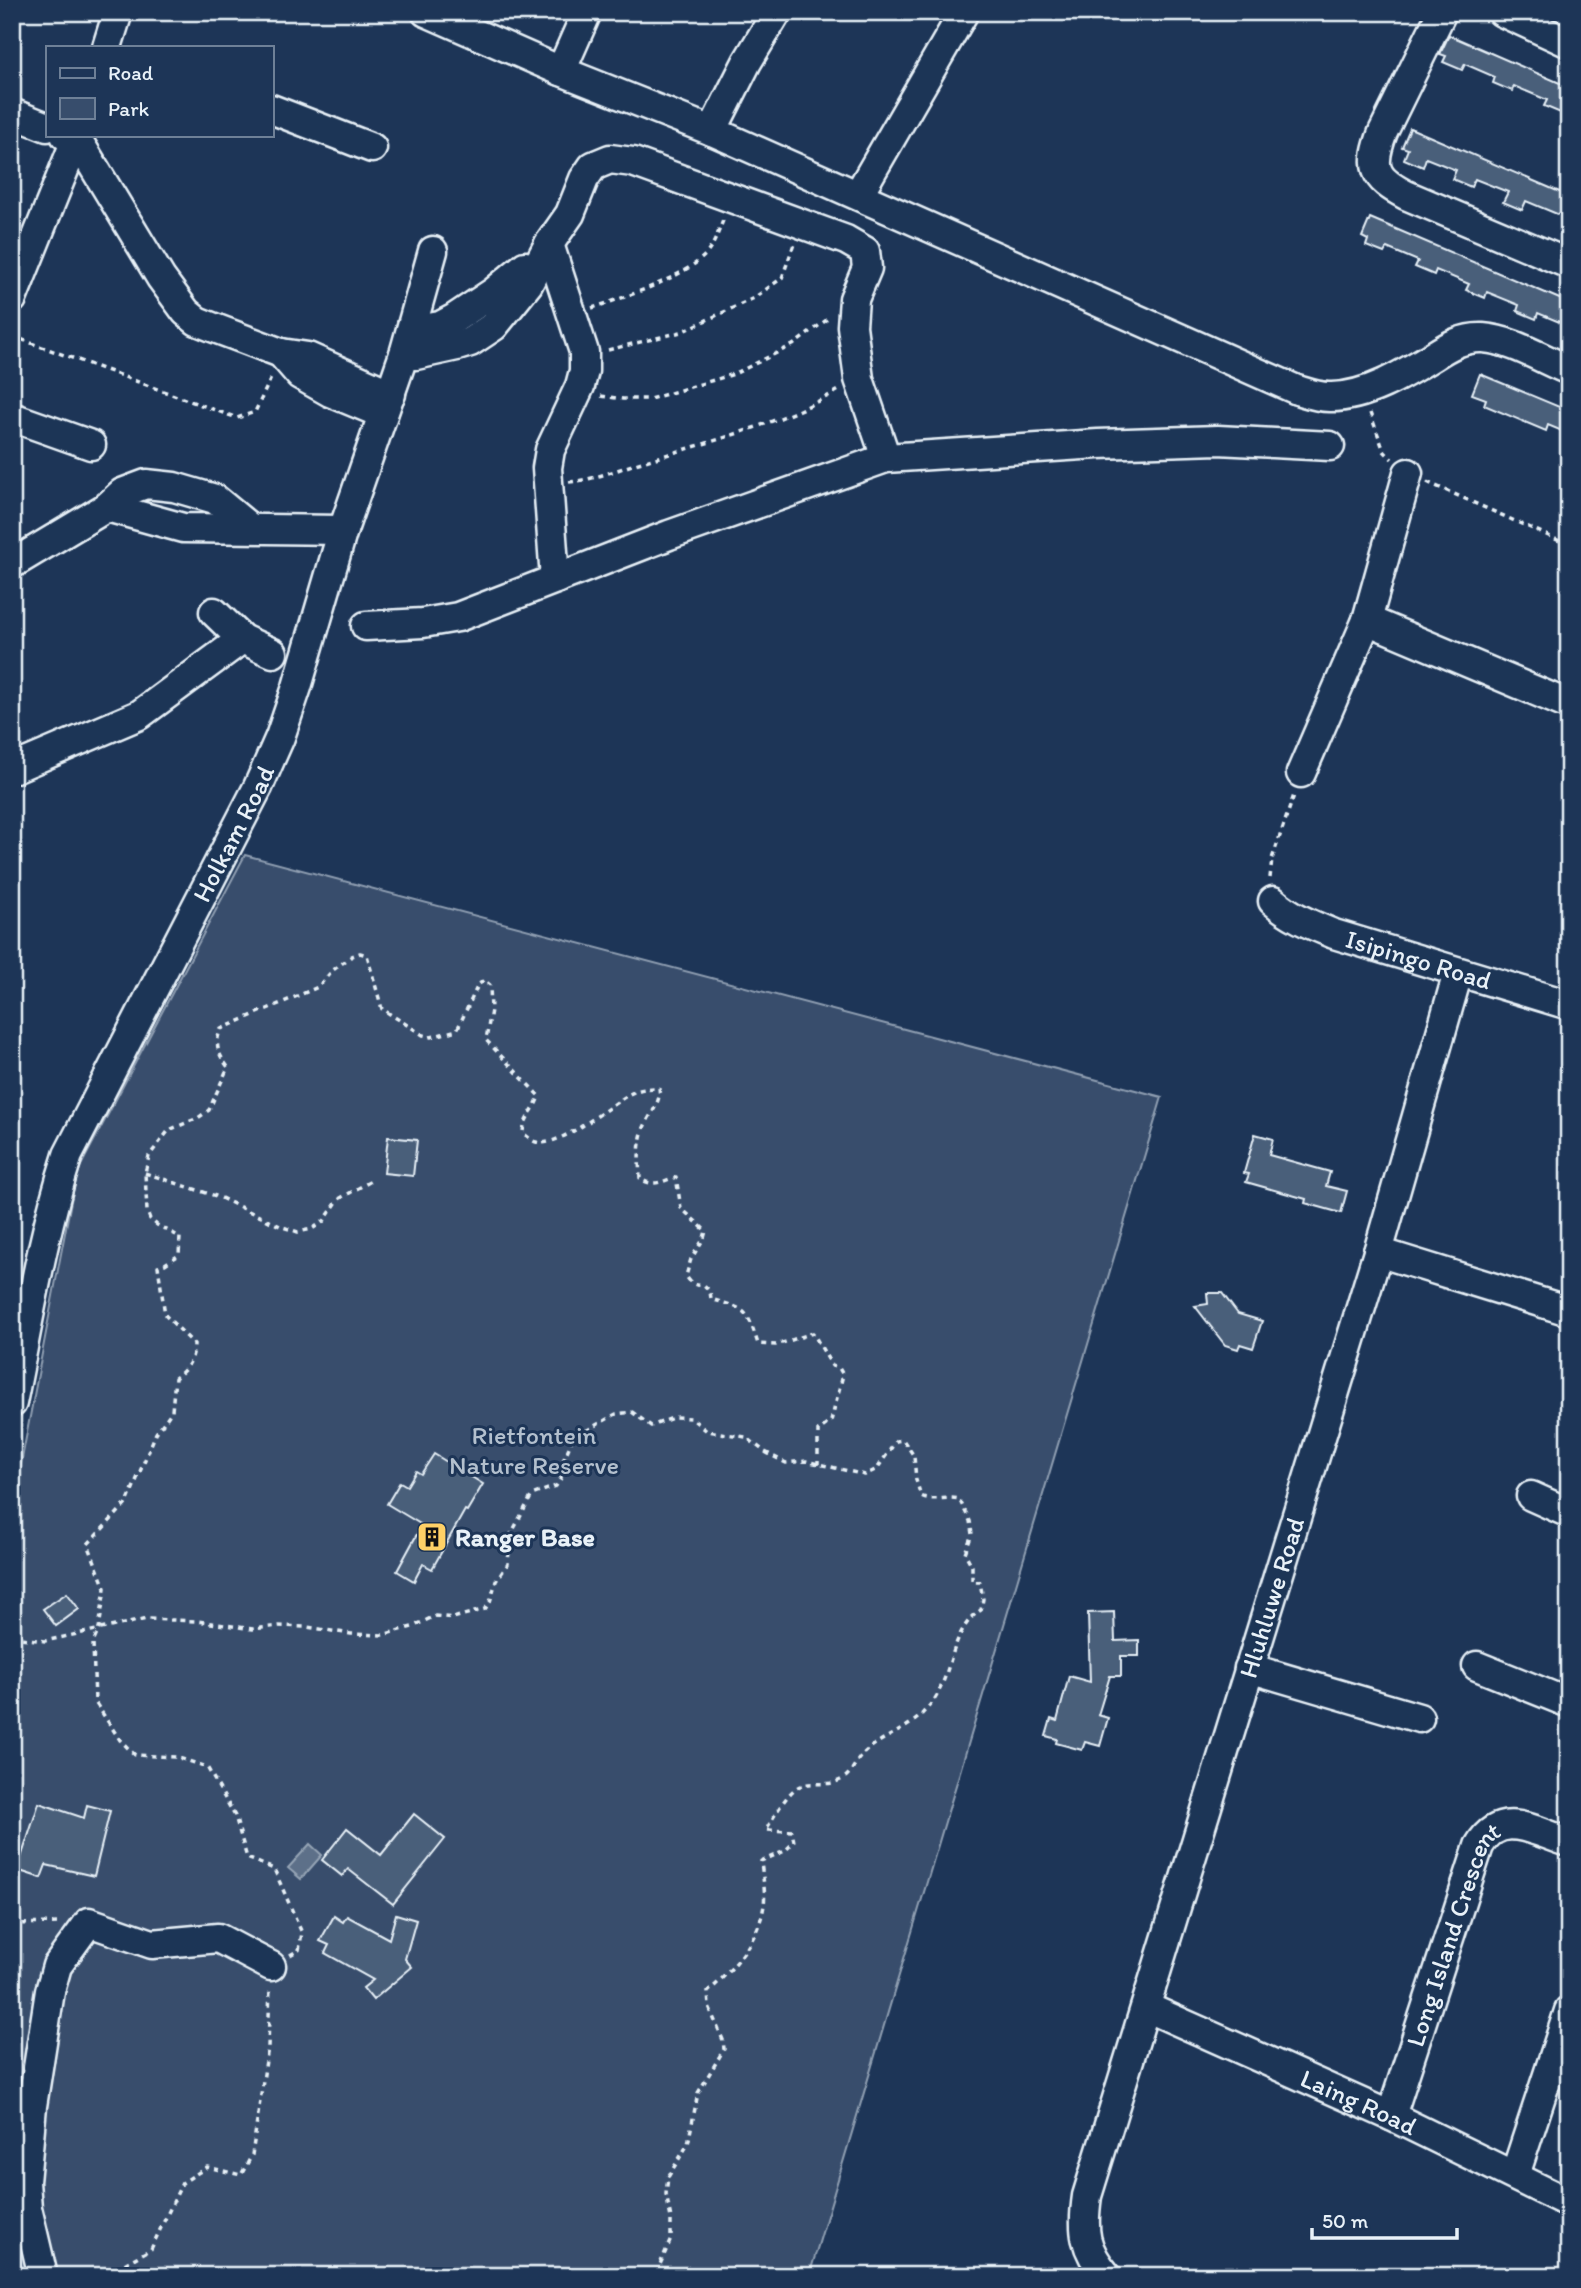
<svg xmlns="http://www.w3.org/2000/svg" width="1581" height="2288" font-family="Itim,sans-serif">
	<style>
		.green { fill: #374d6c; stroke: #909fb2; stroke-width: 2 }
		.water { fill: #5d7089; stroke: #95a4b5; stroke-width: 2 }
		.building { fill: #495e7a; stroke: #e8f1f8; stroke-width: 2 }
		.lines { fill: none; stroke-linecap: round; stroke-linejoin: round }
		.minor-casing { stroke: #e8f1f8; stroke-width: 33 }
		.path { stroke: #e8f1f8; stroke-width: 3.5; stroke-dasharray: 5 5; stroke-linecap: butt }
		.minor { stroke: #1d3557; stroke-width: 28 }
		.labels { text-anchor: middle; stroke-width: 6; stroke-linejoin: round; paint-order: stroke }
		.street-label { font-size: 26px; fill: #e8f1f8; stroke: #1d3557 }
		.park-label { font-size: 26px; fill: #b3c0ce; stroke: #1d3557 }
		.poi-label { font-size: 26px; font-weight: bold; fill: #e8f1f8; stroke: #1d3557; text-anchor: start }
	</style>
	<rect width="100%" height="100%" fill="#1d3557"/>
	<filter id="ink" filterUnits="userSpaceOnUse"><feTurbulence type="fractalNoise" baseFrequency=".0143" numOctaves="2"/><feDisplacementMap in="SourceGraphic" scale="14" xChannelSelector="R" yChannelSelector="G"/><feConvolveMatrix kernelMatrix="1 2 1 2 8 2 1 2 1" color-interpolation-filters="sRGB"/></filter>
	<g filter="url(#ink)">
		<polygon class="green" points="245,855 1162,1097 809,2276 12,2276 12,1511 76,1175"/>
		<polygon class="water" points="310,1844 322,1855 301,1879 288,1868"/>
		<g class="building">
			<polygon points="1449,35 1569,87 1569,100 1563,114 1544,106 1547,100 1514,86 1512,91 1493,83 1495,77 1465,64 1462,70 1443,62 1446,56 1440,54"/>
			<polygon points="1410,128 1569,196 1569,219 1526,201 1522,210 1503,202 1508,192 1475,179 1471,187 1452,179 1456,170 1426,158 1423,167 1404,159 1408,149 1402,147"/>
			<polygon points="1370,218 1569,303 1569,326 1538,313 1536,319 1517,311 1519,305 1487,292 1485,298 1466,290 1469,284 1436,270 1434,275 1415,267 1418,261 1387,248 1384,253 1366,246 1368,240 1362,237"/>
			<polygon points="1480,374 1569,411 1562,431 1548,425 1546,431 1484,405 1486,399 1472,394"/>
			<polygon points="1255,1134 1273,1139 1269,1155 1330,1172 1326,1186 1347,1191 1341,1213 1305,1203 1306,1199 1246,1182 1249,1174 1244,1173"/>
			<polygon points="388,1137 417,1140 413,1176 384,1173"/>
			<polygon points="1207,1293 1222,1293 1238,1314 1262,1321 1253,1348 1240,1344 1238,1349 1225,1345 1195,1306 1208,1304"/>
			<polygon points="434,1454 483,1484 467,1511 465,1510 432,1569 423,1564 414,1581 397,1571 422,1525 387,1504 400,1482 407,1486 416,1471 421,1474"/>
			<polygon points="67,1593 79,1609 56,1626 43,1609"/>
			<polygon points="1114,1612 1115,1641 1139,1640 1139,1656 1121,1656 1121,1676 1110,1676 1098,1715 1108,1718 1100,1746 1085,1742 1082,1750 1056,1743 1057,1739 1046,1736 1051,1719 1057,1721 1069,1676 1090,1682 1088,1613"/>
			<polygon points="39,1803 84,1818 87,1805 110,1811 94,1876 46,1865 41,1878 17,1870"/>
			<polygon points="414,1814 445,1839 393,1904 348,1869 342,1876 322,1860 347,1828 381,1855"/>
			<polygon points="396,1914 416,1920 405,1959 412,1967 373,2000 363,1988 373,1980 325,1953 329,1945 320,1941 334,1916 343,1922 347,1916 389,1939"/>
		</g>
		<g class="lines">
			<g class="minor-casing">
				<g id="minor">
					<path d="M 426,12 L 561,71 L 712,131 L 1297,390 C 1307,393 1318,397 1329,397 C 1365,398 1404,374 1433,356 C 1448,346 1464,337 1483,338 C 1512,340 1542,359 1569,370"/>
					<path d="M 1442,12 L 1383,132 C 1370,167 1373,178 1406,195 L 1569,264"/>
					<polyline points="1502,12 1569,43"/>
					<polyline points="107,47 118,12"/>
					<polyline points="561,71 587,12"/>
					<polyline points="271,109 372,148"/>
					<polyline points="12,113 47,127"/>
					<polyline points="712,131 747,62 777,12"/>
					<polyline points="65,135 77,139 161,278 186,312 197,321 212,327 281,353 308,357 391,394"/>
					<polyline points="858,195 964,12"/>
					<polyline points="549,244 584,352 584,371 580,386 550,450 547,468 555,579"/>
					<polyline points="12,299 78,135"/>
					<polyline points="411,331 440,326 455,318 494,292 525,266"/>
					<polyline points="281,353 300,375 330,392 383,414"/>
					<polyline points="404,354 416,355 457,346 470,342 494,326 528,284 549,244 570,214 584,179 593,166 610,159 633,162 846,240 865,251 867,268 854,299 852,326 859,379 886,458"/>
					<polyline points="12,417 91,445"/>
					<polyline points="107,507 183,528 343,530"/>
					<polyline points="12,564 107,507 122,493 146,484 174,487 215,499 250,528"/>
					<polyline points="214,612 242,639 273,653"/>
					<polyline points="1367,620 1569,705"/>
					<polyline points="366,626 423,623 458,617 669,535 886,458 1098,444 1218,440 1330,446"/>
					<polyline points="12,769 139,715 242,639"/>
					<polyline points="1301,773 1367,620 1408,473"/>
					<path id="s1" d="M 1273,901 C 1291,917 1312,925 1334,934 L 1569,1005"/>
					<polyline points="1378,1252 1569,1311"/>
					<path id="s2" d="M 12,1403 C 29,1320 42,1235 68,1155 L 258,787 L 280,737 L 297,687 L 343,530 L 404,354 L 433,251"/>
					<polyline points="1531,1496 1569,1513"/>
					<polyline points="1477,1666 1569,1703"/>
					<polyline points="1249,1668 1419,1718"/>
					<path id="s3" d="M 1146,2007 L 1391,2116 L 1569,2203"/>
					<path id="s4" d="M 1391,2116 L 1479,1846 C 1501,1808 1535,1832 1569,1842"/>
					<polyline points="1515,2175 1569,2011"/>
					<polyline points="43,2276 27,2208 25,2182 32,2106 50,1991 57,1966 89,1922 152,1944 218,1938 271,1966"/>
					<path id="s5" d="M 1107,2276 C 1084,2249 1082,2231 1087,2196 L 1378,1252 L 1458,973"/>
				</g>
			</g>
			<g class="path">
				<path d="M 592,308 C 623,298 686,277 707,253 C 715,243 719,230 724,218"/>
				<polyline points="12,336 237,418 255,412 271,378"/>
				<polyline points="608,350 681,332 754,298 782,278 794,244"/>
				<polyline points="601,396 623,399 650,399 734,374 793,345 829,318"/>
				<polyline points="1370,413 1384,451 1392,459"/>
				<path d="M 569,482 C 594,480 618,469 642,462 C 709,442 778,425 839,390"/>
				<polyline points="1427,482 1569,545"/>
				<polyline points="1270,878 1272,859 1294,795"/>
				<polyline points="145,1173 219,1197 280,1226 298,1232 312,1229 324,1221 339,1199 371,1181"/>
				<path d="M 12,1637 L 45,1641 L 147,1619 L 197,1621 L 253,1629 L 279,1626 L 307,1627 L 351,1634 L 382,1635 L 412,1627 L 435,1616 L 453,1618 L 485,1609 L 490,1602 L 496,1581 L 508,1564 L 510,1536 L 532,1495 L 556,1486 L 561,1478 L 563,1461 L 573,1438 L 616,1414 L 632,1412 L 651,1426 L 675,1417 L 691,1418 L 707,1431 L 746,1437 L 765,1452 L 786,1463 L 806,1461 L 865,1475 L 877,1469 L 896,1441 L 903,1440 L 914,1456 L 916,1480 L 921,1496 C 933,1502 946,1496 959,1499 L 970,1521 L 972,1534 L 965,1553 L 972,1566 L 972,1582 L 980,1582 L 983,1599 L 981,1610 C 953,1628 953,1665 938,1693 C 935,1701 927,1708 922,1714 C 906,1731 880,1737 864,1753 C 853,1763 852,1778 835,1782 C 824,1786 809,1781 798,1787 C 786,1794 773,1818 766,1830 L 792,1831 L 794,1842 L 785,1851 L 761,1861 C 762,1874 766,1891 764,1905 C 759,1940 733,1969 708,1992 L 709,2007 L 723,2040 L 724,2049 L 698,2093 L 688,2144 L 668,2177 L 666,2194 L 671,2218 L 671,2239 L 655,2276"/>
				<polyline points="12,1924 59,1923"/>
				<path d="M 290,1955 L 299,1950 L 302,1933 L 274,1869 L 247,1858 L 235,1816 L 207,1767 L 176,1757 L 135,1755 L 120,1740 L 95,1702 L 93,1643 L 99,1629 L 105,1588 L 88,1544 L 127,1503 L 156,1433 L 172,1411 L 175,1378 C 187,1369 194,1360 194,1344 L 165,1315 L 158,1266 L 165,1264 L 179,1255 L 180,1237 L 157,1225 L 150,1219 L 147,1211 L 145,1173 L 149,1156 L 169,1130 L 198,1118 L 209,1110 L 228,1067 C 218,1054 214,1044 221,1029 L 318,987 L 332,971 L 352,956 L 360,953 L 367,955 L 382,1009 L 423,1035 L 431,1037 L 457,1030 L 478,985 L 484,980 L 490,985 L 491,1010 L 486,1040 L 539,1096 C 535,1110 523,1119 523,1133 C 527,1136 532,1141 536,1142 C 558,1149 609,1106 628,1095 C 638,1089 648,1088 659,1088 C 662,1104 646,1118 642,1133 C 638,1148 639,1162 640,1178 C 651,1188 663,1181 676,1177 L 681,1208 L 706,1231 L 704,1238 L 691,1259 L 686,1276 C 691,1284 695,1286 704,1285 L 710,1291 L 711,1299 C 747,1310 746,1307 758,1344 L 776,1345 L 813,1333 L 832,1366 L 839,1368 L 843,1375 L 831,1421 L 818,1431 L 818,1465"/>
				<polyline points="109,2276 119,2267 151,2249 182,2183 207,2167 241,2175 252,2155 268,2047 270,1987"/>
			</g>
			<use href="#minor" class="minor"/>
		</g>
	</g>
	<defs>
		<g id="building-square" transform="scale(1.575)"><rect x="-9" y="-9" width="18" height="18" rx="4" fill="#ffd166" stroke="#1d3557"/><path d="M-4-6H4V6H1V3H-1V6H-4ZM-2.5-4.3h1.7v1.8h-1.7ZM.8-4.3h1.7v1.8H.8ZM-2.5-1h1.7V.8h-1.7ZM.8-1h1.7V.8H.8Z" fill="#111"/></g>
	</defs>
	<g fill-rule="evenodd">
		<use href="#building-square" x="432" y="1537"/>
	</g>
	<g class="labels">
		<g class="street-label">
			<text dy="9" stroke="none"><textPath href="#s2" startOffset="616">Holkam Road</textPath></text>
			<text dy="9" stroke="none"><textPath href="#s1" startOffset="158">Isipingo Road</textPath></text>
			<text dy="9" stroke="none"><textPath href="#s5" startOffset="712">Hluhluwe Road</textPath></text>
			<text dy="9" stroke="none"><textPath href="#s4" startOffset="192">Long Island Crescent</textPath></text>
			<text dy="9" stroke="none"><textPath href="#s3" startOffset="233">Laing Road</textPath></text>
		</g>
		<g class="park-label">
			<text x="534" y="1444">Rietfontein<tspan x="534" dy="30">Nature Reserve</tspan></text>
		</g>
		<g class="poi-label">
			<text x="455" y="1546">Ranger Base</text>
		</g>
	</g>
	<rect width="1581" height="2288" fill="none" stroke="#1d3557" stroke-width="42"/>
	<rect x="21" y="21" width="1539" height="2246" fill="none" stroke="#e8f1f8" stroke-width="2.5" filter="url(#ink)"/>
	<rect x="46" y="46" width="228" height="91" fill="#1d3557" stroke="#6e8097" stroke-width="2"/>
	<rect x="60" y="68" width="35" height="10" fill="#1d3557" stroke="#6e8097" stroke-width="2"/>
	<text x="108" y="80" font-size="21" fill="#e8f1f8">Road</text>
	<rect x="60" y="98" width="35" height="21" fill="#374d6c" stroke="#6e8097" stroke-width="2"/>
	<text x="108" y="116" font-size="21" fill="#e8f1f8">Park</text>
	<path d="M1312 2228v10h145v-10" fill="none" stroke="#e8f1f8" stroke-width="3.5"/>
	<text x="1322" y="2228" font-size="21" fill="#e8f1f8" stroke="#1d3557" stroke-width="5" paint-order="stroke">50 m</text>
</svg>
